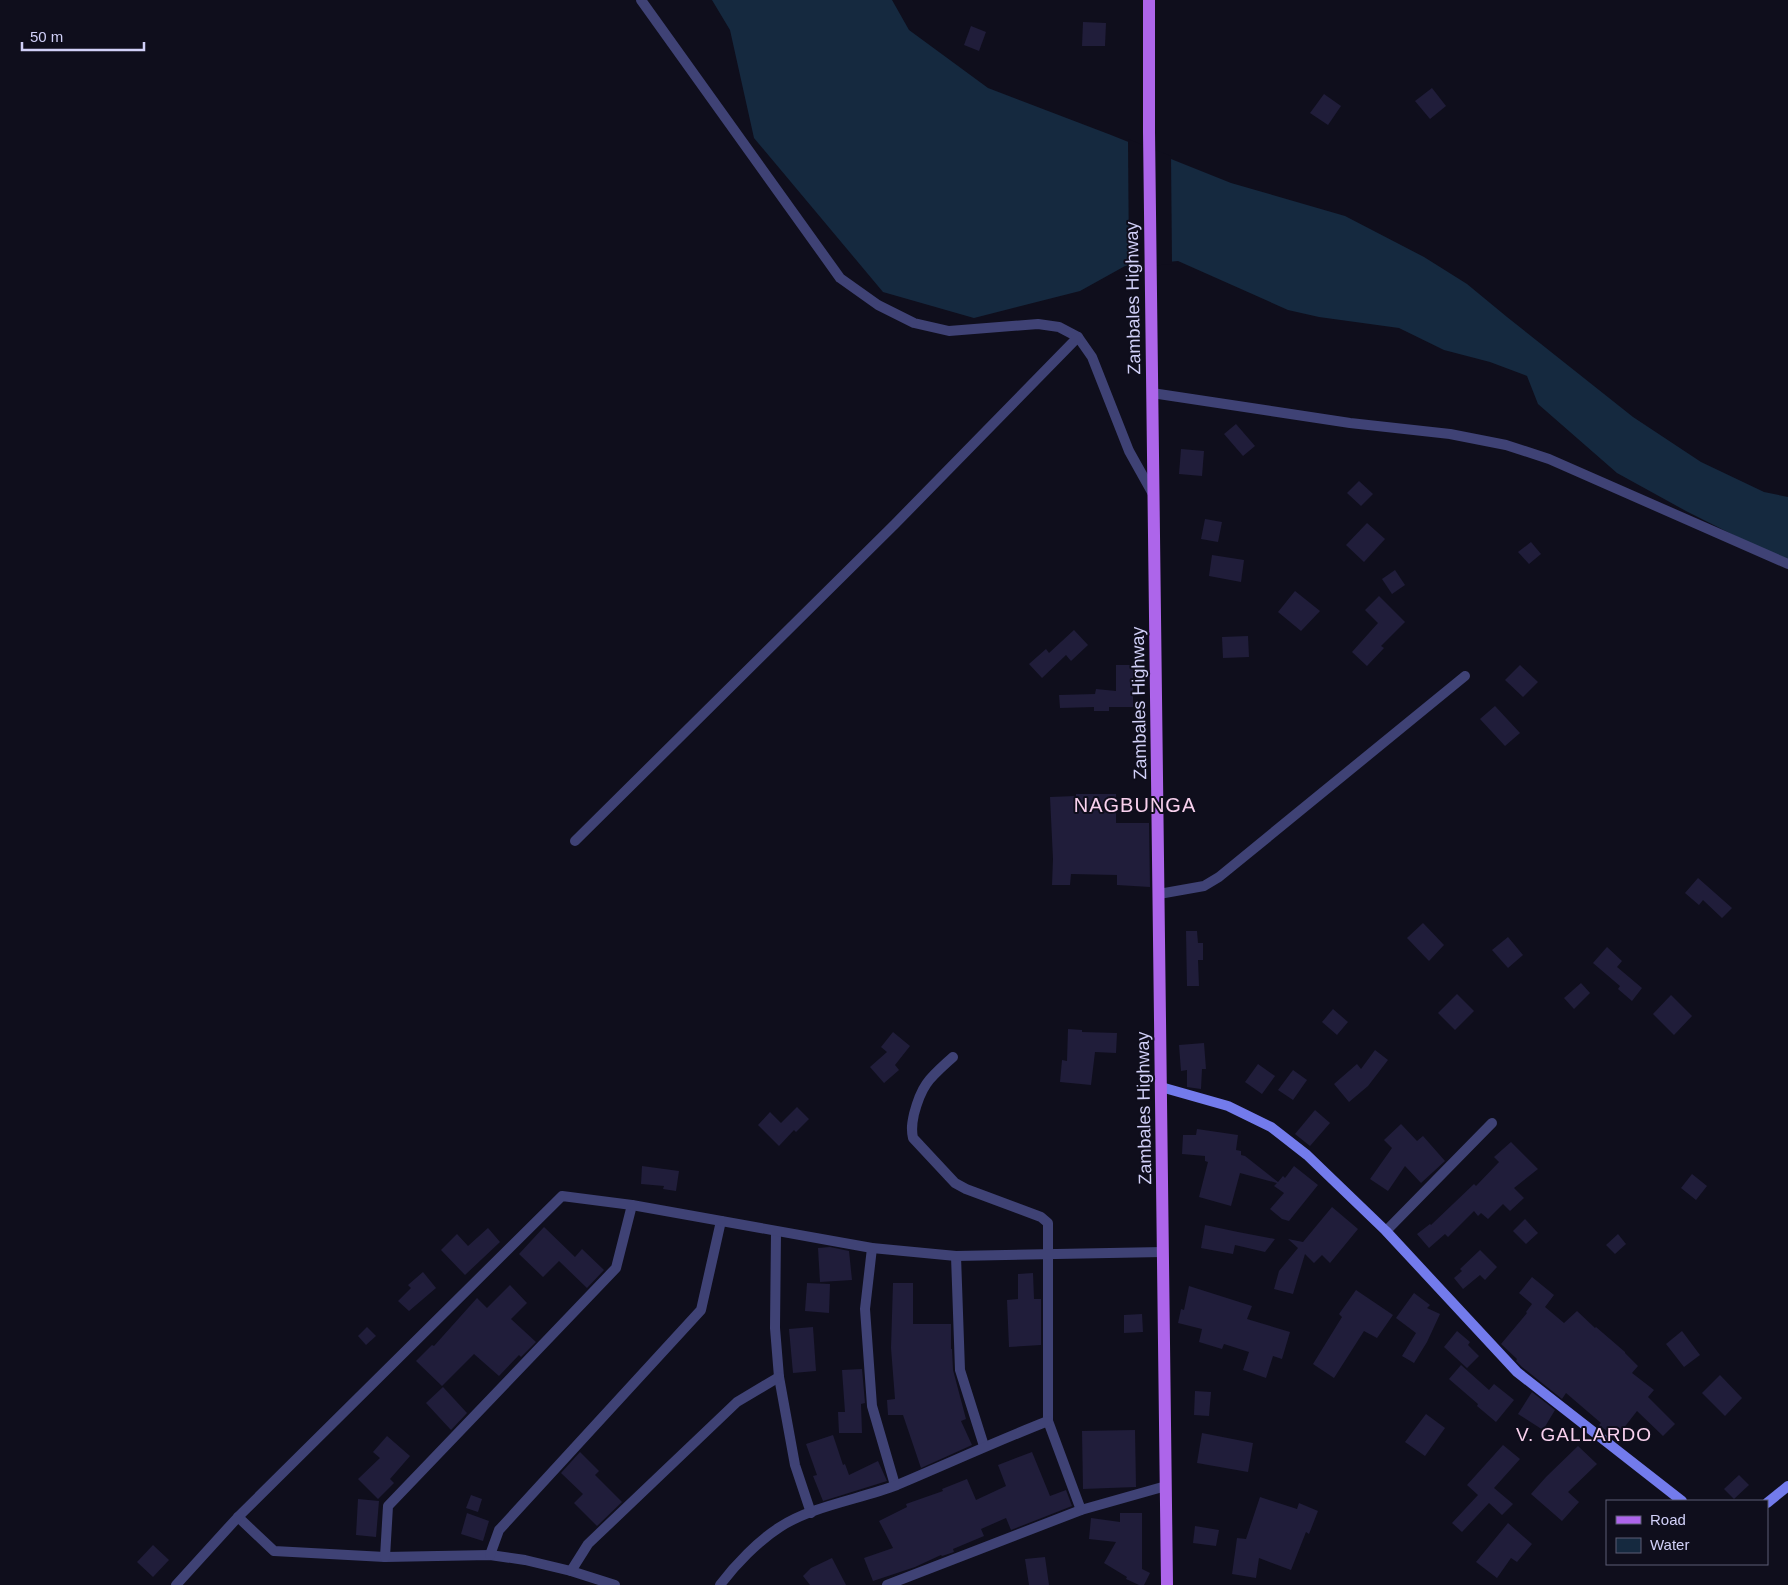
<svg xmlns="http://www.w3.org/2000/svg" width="1788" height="1585" font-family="Arial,sans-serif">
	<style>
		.water { fill: #15293f }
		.pier { fill: #0f0e1c }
		.building { fill: #201d3a }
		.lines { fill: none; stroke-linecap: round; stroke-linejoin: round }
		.street { stroke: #3f4275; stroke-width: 10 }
		.secondary { stroke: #737bec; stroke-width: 10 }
		.primary { stroke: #ad65ea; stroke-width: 12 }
		.labels { text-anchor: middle; stroke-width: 4; stroke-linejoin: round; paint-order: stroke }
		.street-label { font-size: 18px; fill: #d1d0f8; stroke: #0f0e1c }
		.neighbourhood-label { font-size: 19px; letter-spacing: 1px; fill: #f9d1ee; stroke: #0f0e1c }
		.quarter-label { font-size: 20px; letter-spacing: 1px; fill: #f9d1ee; stroke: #0f0e1c }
	</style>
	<rect width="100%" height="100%" fill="#0f0e1c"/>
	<polygon class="water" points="712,0 892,0 909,30 988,88 1111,135 1231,183 1345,216 1424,257 1467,284 1507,317 1633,417 1701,462 1764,492 1788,497 1788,559 1777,557 1686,511 1617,473 1538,404 1527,376 1490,362 1444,350 1399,328 1319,317 1288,310 1178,261 1125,266 1080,291 974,318 883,292 754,138 730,30"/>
	<polygon class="pier" points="1128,139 1171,156 1172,264 1129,268"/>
	<g class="building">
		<polygon points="1083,22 1106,23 1105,46 1082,46"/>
		<polygon points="971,26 986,32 979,51 964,45"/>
		<polygon points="1432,88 1446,106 1430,119 1415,101"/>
		<polygon points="1324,94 1341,106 1328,125 1310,113"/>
		<polygon points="1236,424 1255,446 1243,456 1224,434"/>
		<polygon points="1181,449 1204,451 1202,476 1179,474"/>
		<polygon points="1359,481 1373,494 1361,506 1347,493"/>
		<polygon points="1205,519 1222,522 1218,542 1201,539"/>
		<polygon points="1367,523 1385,539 1364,562 1346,545"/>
		<polygon points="1531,542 1541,554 1529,564 1518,552"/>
		<polygon points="1212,555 1244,560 1241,582 1209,576"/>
		<polygon points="1395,570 1405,585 1392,594 1382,579"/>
		<polygon points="1295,591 1320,611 1301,631 1278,612"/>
		<polygon points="1379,596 1405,622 1381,646 1384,648 1367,666 1352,652 1378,623 1365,610"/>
		<polygon points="1074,630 1088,645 1071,661 1066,655 1042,678 1029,664 1046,649 1049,653"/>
		<polygon points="1248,636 1249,657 1223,658 1222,637"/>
		<polygon points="1116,665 1133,665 1133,707 1109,707 1109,711 1094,711 1094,707 1060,708 1059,695 1095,694 1096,689 1116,691"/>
		<polygon points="1520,665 1538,682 1523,697 1505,680"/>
		<polygon points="1495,706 1520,733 1505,746 1480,719"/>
		<polygon points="1076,794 1116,794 1116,823 1149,823 1150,887 1117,885 1117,875 1071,874 1070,885 1052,885 1053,859 1050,797 1076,796"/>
		<polygon points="1698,878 1732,908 1722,918 1703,900 1699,905 1685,893"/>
		<polygon points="1423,923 1444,945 1429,961 1407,938"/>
		<polygon points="1186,931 1197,931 1198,943 1203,943 1203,960 1198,960 1199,986 1187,986"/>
		<polygon points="1508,937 1523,955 1508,968 1492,950"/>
		<polygon points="1607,947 1622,961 1617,967 1642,988 1632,1001 1618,989 1620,986 1593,963"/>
		<polygon points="1581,983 1590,993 1574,1009 1564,998"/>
		<polygon points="1457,994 1474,1011 1455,1030 1438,1013"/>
		<polygon points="1671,995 1692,1016 1674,1035 1653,1014"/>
		<polygon points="1333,1009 1348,1022 1337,1035 1322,1022"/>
		<polygon points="1068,1029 1082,1030 1082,1032 1117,1033 1116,1053 1095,1052 1091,1085 1060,1082 1062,1060 1067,1061"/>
		<polygon points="893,1032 910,1046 895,1065 899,1070 884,1083 870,1067 887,1052 881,1047"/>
		<polygon points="1204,1043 1206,1069 1202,1069 1201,1089 1187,1087 1187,1070 1181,1071 1179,1045"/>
		<polygon points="1375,1050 1388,1060 1368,1086 1349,1102 1334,1084 1357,1064 1361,1069"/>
		<polygon points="1258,1064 1275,1076 1262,1094 1245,1082"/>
		<polygon points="1293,1070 1307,1080 1293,1100 1278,1090"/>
		<polygon points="797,1107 809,1119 796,1132 794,1130 779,1146 758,1125 770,1112 781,1123"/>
		<polygon points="1315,1110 1330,1123 1310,1146 1295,1134"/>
		<polygon points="1401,1124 1417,1141 1423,1136 1445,1161 1421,1183 1405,1166 1388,1191 1370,1179 1392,1148 1384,1140"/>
		<polygon points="1197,1129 1238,1135 1236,1150 1241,1151 1241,1155 1245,1156 1278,1182 1283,1176 1285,1178 1294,1166 1318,1185 1289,1221 1282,1219 1270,1209 1284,1193 1274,1186 1277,1183 1240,1173 1231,1206 1199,1197 1208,1162 1205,1161 1205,1156 1182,1154 1183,1135 1196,1135"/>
		<polygon points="1511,1142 1538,1169 1514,1188 1524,1198 1510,1211 1503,1204 1488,1219 1481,1213 1478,1216 1474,1211 1448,1237 1445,1234 1429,1248 1417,1234 1430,1224 1431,1225 1474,1184 1476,1186 1499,1162 1494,1157"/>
		<polygon points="642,1166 679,1171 676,1191 663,1189 664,1186 641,1184"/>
		<polygon points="1692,1174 1707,1186 1696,1200 1681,1188"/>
		<polygon points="1332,1207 1358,1229 1330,1263 1322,1255 1314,1263 1305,1254 1293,1294 1274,1289 1279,1271 1298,1248 1288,1239 1303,1242"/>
		<polygon points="1525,1219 1538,1233 1526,1244 1513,1231"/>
		<polygon points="1205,1225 1238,1232 1275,1239 1265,1252 1235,1245 1233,1254 1201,1248"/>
		<polygon points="544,1227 575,1257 582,1249 604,1270 587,1288 559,1261 543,1277 519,1254"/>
		<polygon points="488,1228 500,1242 465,1275 441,1250 457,1234 468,1246"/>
		<polygon points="1618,1234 1626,1244 1615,1254 1606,1245"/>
		<polygon points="830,1247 849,1251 852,1280 820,1282 818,1248"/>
		<polygon points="1480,1250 1497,1267 1485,1280 1480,1275 1463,1289 1454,1278 1462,1271 1460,1269"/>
		<polygon points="423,1272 436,1288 409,1311 398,1301 411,1288 408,1285"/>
		<polygon points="1033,1273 1034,1299 1041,1299 1041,1345 1009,1347 1007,1300 1018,1299 1018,1274"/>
		<polygon points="1532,1277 1554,1295 1545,1307 1564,1323 1577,1311 1595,1328 1596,1327 1625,1352 1625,1353 1638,1366 1632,1373 1654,1390 1648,1397 1675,1424 1663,1436 1637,1411 1616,1438 1599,1425 1601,1423 1566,1393 1562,1399 1522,1367 1516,1361 1517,1359 1501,1344 1527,1313 1526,1312 1532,1304 1519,1293"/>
		<polygon points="807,1283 830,1284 829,1313 805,1311"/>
		<polygon points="893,1283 913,1283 913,1324 951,1324 951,1349 952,1349 953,1370 966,1419 961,1421 972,1445 921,1468 903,1415 888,1415 887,1400 895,1399 891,1348"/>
		<polygon points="510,1285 527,1303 511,1319 536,1342 521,1357 519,1355 499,1376 474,1354 442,1386 416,1361 432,1345 434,1346 477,1298 487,1308"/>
		<polygon points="1189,1286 1252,1306 1247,1319 1290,1332 1282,1359 1273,1356 1266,1378 1243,1370 1249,1352 1224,1344 1222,1349 1199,1342 1202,1329 1178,1323 1181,1309 1184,1310"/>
		<polygon points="1356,1290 1393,1315 1377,1338 1364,1331 1334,1378 1313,1364 1342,1317 1339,1314"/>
		<polygon points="1414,1293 1430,1305 1427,1308 1440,1314 1427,1342 1414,1363 1402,1356 1416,1333 1396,1318"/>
		<polygon points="1142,1314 1143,1332 1124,1333 1124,1315"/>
		<polygon points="367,1327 376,1336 366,1345 358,1336"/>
		<polygon points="813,1327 816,1371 793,1373 789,1329"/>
		<polygon points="1457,1331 1470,1342 1468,1345 1479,1356 1467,1368 1444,1347"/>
		<polygon points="1682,1331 1700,1355 1684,1367 1666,1344"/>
		<polygon points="1461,1365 1489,1390 1494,1384 1514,1400 1496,1422 1477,1406 1478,1404 1449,1379"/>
		<polygon points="862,1369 865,1403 861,1404 862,1433 839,1433 838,1412 845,1412 842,1370"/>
		<polygon points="1720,1375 1742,1398 1725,1416 1702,1393"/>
		<polygon points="443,1387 467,1413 451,1430 426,1403"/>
		<polygon points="1195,1391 1211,1392 1209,1416 1194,1415"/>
		<polygon points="1532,1392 1555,1410 1543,1430 1518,1414"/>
		<polygon points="1426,1414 1445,1428 1425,1456 1405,1442"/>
		<polygon points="1135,1430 1136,1487 1083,1489 1082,1431"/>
		<polygon points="1202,1433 1253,1443 1248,1472 1197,1463"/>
		<polygon points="833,1435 843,1465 845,1464 849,1475 878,1461 887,1481 823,1501 813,1476 817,1475 806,1444"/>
		<polygon points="387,1436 410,1456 390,1479 394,1483 378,1499 358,1479 380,1458 373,1452"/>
		<polygon points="1503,1445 1520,1459 1494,1488 1513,1504 1502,1515 1489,1503 1462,1532 1452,1523 1478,1495 1467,1485"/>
		<polygon points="1578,1446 1597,1464 1568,1492 1579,1502 1562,1521 1531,1494 1546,1477"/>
		<polygon points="580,1452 599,1471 595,1475 622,1502 597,1526 574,1503 583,1494 561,1473"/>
		<polygon points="1032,1452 1050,1496 1066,1490 1072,1506 1011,1530 1006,1518 981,1529 984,1536 953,1549 954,1552 942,1556 941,1555 915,1567 873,1581 864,1558 893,1548 879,1521 907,1507 906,1504 943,1491 942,1489 967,1479 976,1500 1006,1486 998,1465"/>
		<polygon points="1739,1475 1749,1485 1734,1499 1724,1489"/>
		<polygon points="471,1495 482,1499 478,1512 466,1508"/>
		<polygon points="1260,1497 1297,1509 1299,1503 1318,1511 1309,1534 1306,1532 1291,1570 1259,1558 1256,1578 1232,1574 1237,1538 1246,1539"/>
		<polygon points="358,1499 379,1501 376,1537 356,1535"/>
		<polygon points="467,1513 489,1521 483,1541 461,1534"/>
		<polygon points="1120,1513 1142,1513 1142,1569 1150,1573 1144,1585 1139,1585 1126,1579 1127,1577 1104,1563 1116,1542 1089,1539 1091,1518 1120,1522"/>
		<polygon points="1508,1523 1532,1544 1517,1562 1511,1558 1497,1578 1476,1562"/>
		<polygon points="1195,1526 1219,1530 1216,1546 1193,1543"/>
		<polygon points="153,1545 169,1560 153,1577 137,1562"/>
		<polygon points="1045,1557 1049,1585 1029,1585 1025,1559"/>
		<polygon points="832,1558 846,1585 810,1585 803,1576 811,1568"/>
	</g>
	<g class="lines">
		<g class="street">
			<polyline points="641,0 840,278 878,305 914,323 949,331 1038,324 1059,327 1078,337 1092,357 1129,451 1153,494"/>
			<polyline points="1152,393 1350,423 1450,434 1506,445 1549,459 1788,564"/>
			<polyline points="575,841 895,524 1078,337"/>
			<polyline points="1159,894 1204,886 1219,877 1465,676"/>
			<path d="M 953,1057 C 930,1078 922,1083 914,1114 C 912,1123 911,1129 913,1138 L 955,1183 L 966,1189 L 1041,1217 L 1048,1223 L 1048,1421 L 1081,1510"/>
			<polyline points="1386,1231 1492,1123"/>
			<polyline points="776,1232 775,1328 779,1377 795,1465 811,1513"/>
			<polyline points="872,1248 865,1309 872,1406 895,1485"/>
			<polyline points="956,1256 960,1370 984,1446"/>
			<polyline points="238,1517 274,1551 385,1557 490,1555 525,1560 571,1571 615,1585"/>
			<polyline points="490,1555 499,1530 701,1310 721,1221"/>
			<polyline points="385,1557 388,1506 616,1268 632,1205"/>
			<polyline points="571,1571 588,1544 737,1402 779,1377"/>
			<polyline points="176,1585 238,1517 562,1196 632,1205 872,1248 956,1256 1163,1252"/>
			<path d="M 720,1585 C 735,1565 758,1541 780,1527 C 812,1506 861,1499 897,1485 C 947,1464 997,1441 1048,1421"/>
			<polyline points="887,1585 1081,1510 1166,1486"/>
		</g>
		<g class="secondary">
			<polyline points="1161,1087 1228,1106 1271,1127 1307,1155 1386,1231 1517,1372 1682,1501"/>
			<polyline points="1767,1503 1788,1486"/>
		</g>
		<polyline class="primary" points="1149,0 1149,132 1167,1585"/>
	</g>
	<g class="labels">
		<g class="street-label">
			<text transform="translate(1133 298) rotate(-91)" y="6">Zambales Highway</text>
			<text transform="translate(1139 703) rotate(-91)" y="6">Zambales Highway</text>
			<text transform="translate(1144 1108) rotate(-91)" y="6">Zambales Highway</text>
		</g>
		<g class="neighbourhood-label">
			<text x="1584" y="1441">V. GALLARDO</text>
		</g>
		<g class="quarter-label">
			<text x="1135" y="812">NAGBUNGA</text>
		</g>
	</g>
	<rect x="1606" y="1500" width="162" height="65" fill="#0f0e1c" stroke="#5d5c74"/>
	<rect x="1616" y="1516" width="25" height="8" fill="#ad65ea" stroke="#5d5c74"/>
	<text x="1650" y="1525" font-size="15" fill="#d1d0f8">Road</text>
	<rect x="1616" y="1538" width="25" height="15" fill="#15293f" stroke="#5d5c74"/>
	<text x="1650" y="1550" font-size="15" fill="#d1d0f8">Water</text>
	<path d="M22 42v8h122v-8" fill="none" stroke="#d1d0f8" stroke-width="2.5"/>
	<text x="30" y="42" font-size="15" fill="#d1d0f8" stroke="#0f0e1c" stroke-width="4" paint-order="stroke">50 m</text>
</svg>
